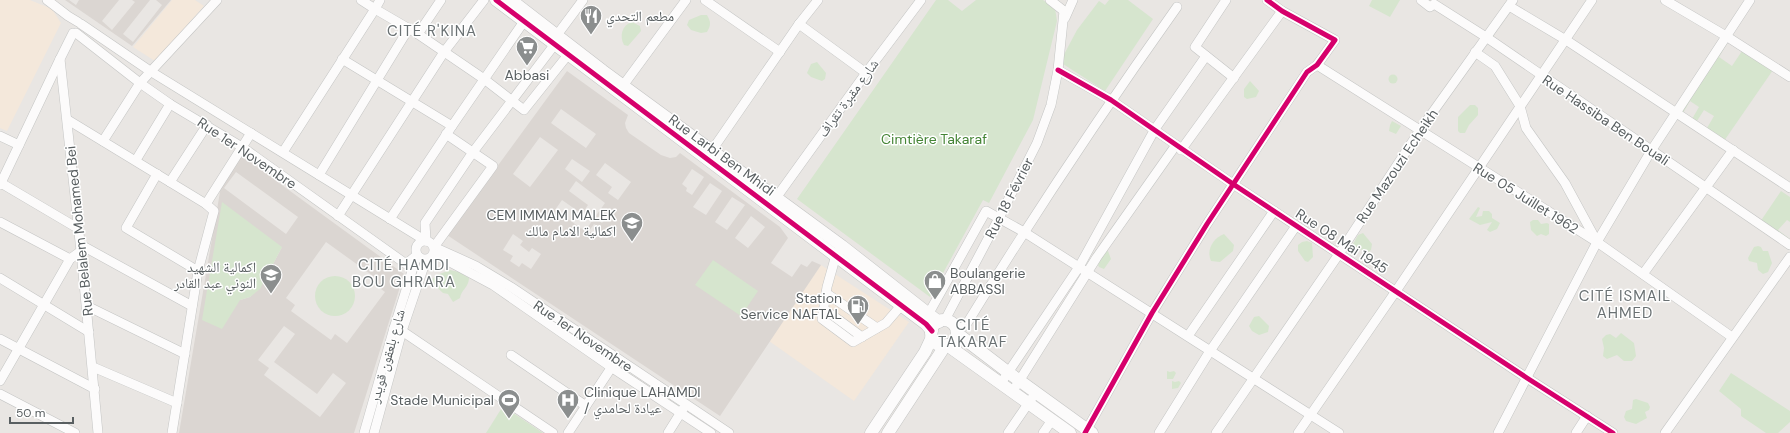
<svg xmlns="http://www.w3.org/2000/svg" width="1790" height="433" font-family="'DM Sans','Noto Naskh Arabic',sans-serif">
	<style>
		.commercial { fill: #f4e8db }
		.education { fill: #dbd6d2; fill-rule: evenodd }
		.green { fill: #d6e5ce; fill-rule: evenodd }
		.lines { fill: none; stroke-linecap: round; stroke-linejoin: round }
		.street-casing { stroke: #c4c5c4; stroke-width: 10 }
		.secondary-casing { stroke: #c4c5c4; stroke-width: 13 }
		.street { stroke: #fcfbfb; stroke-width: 9 }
		.secondary { stroke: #fcfbfb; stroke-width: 12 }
		.cycleway-casing { stroke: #fff; stroke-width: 8 }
		.cycleway { stroke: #d6006c; stroke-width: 5 }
		.labels { text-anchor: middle; stroke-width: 3; stroke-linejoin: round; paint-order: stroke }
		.poi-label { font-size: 14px; fill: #595f61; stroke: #fff; text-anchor: end }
		.street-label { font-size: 14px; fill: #595f61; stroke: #fff }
		.park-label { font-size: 14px; fill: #448435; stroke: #fff }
		.neighbourhood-label { font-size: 15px; letter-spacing: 1px; fill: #6a7173; stroke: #fff }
	</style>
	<rect width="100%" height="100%" fill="#e9e6e3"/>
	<g class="commercial">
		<polygon points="0,0 30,0 52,9 61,23 7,131 0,128"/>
		<polygon points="172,0 195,0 204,6 155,61 133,47"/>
		<polygon points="821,265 909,322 854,401 769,341"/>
	</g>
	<g class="education">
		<polygon points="65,0 69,0 76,5 79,0 119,0 102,21 112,30 135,2 132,0 150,0 123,34 133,42 162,5 156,0 171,0 132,46"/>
		<path d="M 567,71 L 628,115 L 625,123 L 626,128 L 629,133 L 661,155 L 670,158 L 676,157 L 680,153 L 780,227 L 788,238 L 771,263 L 792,277 L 801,264 L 807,267 L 812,261 L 821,265 L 720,416 L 447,235 ZM 561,109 L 596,134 L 586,148 L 551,123 ZM 540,137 L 558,150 L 530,187 L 513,174 ZM 572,159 L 590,171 L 582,182 L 565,169 ZM 605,163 L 631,182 L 618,200 L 608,193 L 612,187 L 596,175 ZM 692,169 L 704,177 L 692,195 L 686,191 L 687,188 L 682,184 ZM 576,181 L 605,203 L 585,231 L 555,210 L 562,200 L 582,214 L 588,205 L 569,191 ZM 710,183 L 722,191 L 706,215 L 693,207 ZM 732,197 L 745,205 L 727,230 L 715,222 ZM 602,212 L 608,216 L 602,223 L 597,219 ZM 751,216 L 765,227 L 748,248 L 735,238 ZM 594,224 L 600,228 L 595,235 L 589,231 ZM 513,234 L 523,241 L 520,245 L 529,252 L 532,248 L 541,254 L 531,269 L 522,263 L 519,267 L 510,261 L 513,256 L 503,250 Z"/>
		<path d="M 242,156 L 404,274 L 354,433 L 179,433 L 221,186 ZM 236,172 L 298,217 L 286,234 L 224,188 ZM 326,242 L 376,278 L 373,283 L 385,292 L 347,343 L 335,334 L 331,340 L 291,311 L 295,305 L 286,298 ZM 282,247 L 264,281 L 250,297 L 240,300 ZM 284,326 L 295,334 L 274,362 L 317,394 L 333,373 L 346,383 L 320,417 L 264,375 L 269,368 L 258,360 Z"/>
	</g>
	<g class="green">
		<polygon points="936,0 948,0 962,11 976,0 1043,0 1055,8 1057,21 1033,120 989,203 983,200 930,297 797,199"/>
		<polygon points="1109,0 1128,0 1153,19 1105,91 1060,62 1077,30 1099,1 1105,5"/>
		<polygon points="1372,0 1400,0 1390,17 1369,6"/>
		<path d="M 701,15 L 707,15 C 711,22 711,25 707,32 L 701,33 L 691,30 L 687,25 L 689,20 Z"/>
		<path d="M 632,22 L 640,26 L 641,31 L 628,46 L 624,45 C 619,36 622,25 632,22 Z"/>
		<path d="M 1727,40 L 1773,70 L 1724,141 L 1681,113 ZM 1728,42 L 1742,51 L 1732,66 L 1719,57 ZM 1690,101 L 1699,107 L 1692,119 L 1683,113 ZM 1704,110 L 1714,116 L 1707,128 L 1697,121 Z"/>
		<polygon points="817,62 826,73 825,79 822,81 811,77 807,73 811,64"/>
		<circle cx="1393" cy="79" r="4.5"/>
		<polygon points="1250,81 1259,91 1256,97 1247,99 1244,97 1244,89"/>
		<polygon points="1470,105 1475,105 1478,108 1478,115 1469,125 1465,133 1460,133 1458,131 1458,117"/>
		<polygon points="1392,121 1401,126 1396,134 1389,131 1390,125"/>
		<polygon points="1781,191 1790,197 1790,222 1787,220 1778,230 1790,239 1790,242 1760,222"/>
		<polygon points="222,202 282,247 260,289 250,297 240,300 222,329 202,320"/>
		<polygon points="1478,207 1480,208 1476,217 1482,216 1483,211 1489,211 1492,214 1492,218 1500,223 1497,229 1490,232 1487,230 1492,222 1480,225 1469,219"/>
		<polygon points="1533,220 1538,220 1541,224 1547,223 1549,224 1549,234 1546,236 1541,234 1537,236 1531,230 1530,222"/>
		<polygon points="1363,233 1372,244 1371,250 1368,252 1357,248 1353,244 1358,235"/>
		<path d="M 1224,234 L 1234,245 L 1233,251 L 1220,262 L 1211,261 C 1206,250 1213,238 1224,234 Z"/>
		<polygon points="1307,241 1312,243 1313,257 1308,262 1305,261 1298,251 1298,245 1302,242"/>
		<polygon points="1758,246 1761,247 1763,251 1768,251 1772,263 1768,272 1763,274 1758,270 1757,263 1749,261 1748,258 1754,247"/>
		<polygon points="1108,251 1111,259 1104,269 1099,267 1098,265 1100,261 1099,260 1104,252"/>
		<polygon points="713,260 758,291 741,316 695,285"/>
		<path d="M 450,270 L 459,272 L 469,278 C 469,287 461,290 460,298 L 453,302 L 448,294 L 443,293 L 430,281 L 437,275 Z"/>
		<circle cx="335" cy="296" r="20"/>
		<polygon points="1259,316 1269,326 1268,332 1259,335 1252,331 1249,326 1254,317"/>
		<polygon points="1621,333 1634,343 1636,356 1632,361 1624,361 1617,355 1607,359 1603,356 1604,348 1602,339 1606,335 1610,334 1616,338"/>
		<polygon points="1167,371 1170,372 1174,371 1176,373 1173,379 1167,379"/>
		<polygon points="1731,373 1790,411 1790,422 1778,433 1766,433 1741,416 1741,409 1719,391"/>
		<polygon points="1172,381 1175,382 1179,381 1181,383 1178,388 1172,389"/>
		<polygon points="1636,399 1648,403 1650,407 1649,410 1645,412 1647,418 1636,424 1626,421 1624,417 1626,411 1632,409 1633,400"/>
		<polygon points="503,406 543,433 486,433"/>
	</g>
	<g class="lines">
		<g class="street-casing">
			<g id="street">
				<polyline points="47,0 68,16 78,22"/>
				<polyline points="380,0 375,9 418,34 484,79 524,110 571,51"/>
				<polyline points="705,0 780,52"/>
				<polyline points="1226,0 1195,47 1234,78"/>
				<polyline points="1421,0 1430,7 1434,4 1486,37 1790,245"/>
				<polyline points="1665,0 1726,36 1790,77"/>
				<polyline points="1509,6 1566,40 1790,188"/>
				<polyline points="1065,18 1073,0"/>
				<polyline points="81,24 150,71 426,241"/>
				<polyline points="799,24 866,73"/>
				<polyline points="73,33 60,59 81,251 98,433"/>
				<polyline points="76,33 140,83 170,104 242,147 406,264 417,255"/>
				<polyline points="418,34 441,0"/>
				<polyline points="557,35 583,0"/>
				<polyline points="1475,52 1495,66 1520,106 1526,128 1565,183 1597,242"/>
				<polyline points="342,59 452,126"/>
				<polyline points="1317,65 1597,242 1732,337"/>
				<polyline points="1058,70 1111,100 1233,184 1527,378 1613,433"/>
				<polyline points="619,91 686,0"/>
				<polyline points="68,120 206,204 251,133"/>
				<polyline points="446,134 493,166 434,247 476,266 511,287 729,433"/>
				<polyline points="0,136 19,145"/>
				<polyline points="103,141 140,83 217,0"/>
				<polyline points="1181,150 1282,11"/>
				<polyline points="283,152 375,9 361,0"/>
				<polyline points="708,156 799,24 818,0"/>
				<polyline points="136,160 170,104"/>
				<polyline points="157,174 126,228 198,271 172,433"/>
				<polyline points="319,175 409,28"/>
				<polyline points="170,182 207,125"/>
				<polyline points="1,183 79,229"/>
				<polyline points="0,185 60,59"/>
				<polyline points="773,202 866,73 921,0"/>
				<polyline points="338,216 444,52 484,0"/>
				<polyline points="390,219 452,126 527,17"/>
				<polyline points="0,222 70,259"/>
				<circle cx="425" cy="250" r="9"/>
				<polyline points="426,241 425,223 473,152 558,40"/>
				<polyline points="81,245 192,306"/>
				<polyline points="839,251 836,255 827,287 822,319 853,342 886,323 905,301"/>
				<polyline points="435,254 493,285 611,367 711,433"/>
				<polyline points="198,271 214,211 206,204"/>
				<polyline points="1643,274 1733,150"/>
				<polyline points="0,278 89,332"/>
				<polyline points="826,293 877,328"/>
				<polyline points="87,306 185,354"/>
				<polyline points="824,309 862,337"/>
				<polyline points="929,313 986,211 1024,232 1339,433"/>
				<polyline points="945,320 999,218 1037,143 1051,105 1058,70 1064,11 1050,0"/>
				<polyline points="394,328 402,331 553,433"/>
				<path d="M 957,330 L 966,325 C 1033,216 1103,111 1177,7"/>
				<polyline points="1188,336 1274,211"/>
				<polyline points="0,339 95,389"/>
				<polyline points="511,355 586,406"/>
				<polyline points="93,367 177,403"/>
				<polyline points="0,381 70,259 81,251"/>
				<polyline points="1001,383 1079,267 1155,129 1206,56"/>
				<polyline points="1016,386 1097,257 1176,145"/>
				<polyline points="0,394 75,433"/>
				<polyline points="364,433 394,328 417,255"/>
				<polyline points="374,433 402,331 426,260"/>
				<polyline points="568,433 615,362"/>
				<polyline points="668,433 683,409"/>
				<polyline points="1008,433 1032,398"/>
				<polyline points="1043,433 1052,420"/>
				<polyline points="1085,433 1152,313 1207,224 1307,72 1317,65 1335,40 1282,11 1267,0"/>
				<polyline points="1159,433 1210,351 1296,226"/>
				<polyline points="1216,433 1339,254 1420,130 1513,0"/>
				<polyline points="1298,433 1396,291 1592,0"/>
				<polyline points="1498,433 1597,242 1651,151 1750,0"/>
				<polyline points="1576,433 1587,416"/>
				<polyline points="1665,433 1790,257"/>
			</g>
		</g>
		<g class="secondary-casing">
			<g id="secondary">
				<polyline points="496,0 926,324 932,331"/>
				<polyline points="511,0 603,71 842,246 939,322"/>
				<circle cx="944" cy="333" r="13"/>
				<polyline points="958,334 1009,373 1092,433"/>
				<polyline points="947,345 1070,433"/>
				<polyline points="871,433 925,352 932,337"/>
				<polyline points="888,433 945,346"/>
			</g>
		</g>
		<use href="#street" class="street"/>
		<use href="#secondary" class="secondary"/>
		<g class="cycleway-casing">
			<g id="cycleway">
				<polyline points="496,0 926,324 932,331"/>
				<polyline points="1058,70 1111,100 1233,184 1527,378 1613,433"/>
				<polyline points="1085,433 1152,313 1207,224 1307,72 1317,65 1335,40 1282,11 1267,0"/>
			</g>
		</g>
		<use href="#cycleway" class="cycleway"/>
	</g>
	<defs>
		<g id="restaurant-pin" transform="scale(1.15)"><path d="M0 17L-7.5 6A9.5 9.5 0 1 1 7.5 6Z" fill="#8b8e8e" stroke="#fff"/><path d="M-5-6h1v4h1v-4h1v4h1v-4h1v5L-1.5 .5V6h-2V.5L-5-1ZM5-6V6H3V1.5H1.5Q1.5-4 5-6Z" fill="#fff"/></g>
		<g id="supermarket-pin" transform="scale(1.15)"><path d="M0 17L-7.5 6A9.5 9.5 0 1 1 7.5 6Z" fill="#8b8e8e" stroke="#fff"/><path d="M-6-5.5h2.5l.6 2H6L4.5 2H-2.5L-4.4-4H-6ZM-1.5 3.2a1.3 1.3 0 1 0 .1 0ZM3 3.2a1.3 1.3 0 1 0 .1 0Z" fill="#fff"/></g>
		<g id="university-pin" transform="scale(1.15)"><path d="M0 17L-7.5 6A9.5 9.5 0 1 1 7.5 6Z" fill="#8b8e8e" stroke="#fff"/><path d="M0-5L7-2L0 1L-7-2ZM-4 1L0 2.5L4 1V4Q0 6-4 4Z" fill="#fff"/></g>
		<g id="school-pin" transform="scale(1.15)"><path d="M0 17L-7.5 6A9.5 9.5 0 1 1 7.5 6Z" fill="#8b8e8e" stroke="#fff"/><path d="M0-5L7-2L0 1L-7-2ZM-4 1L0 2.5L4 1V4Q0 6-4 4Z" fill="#fff"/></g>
		<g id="shop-pin" transform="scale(1.15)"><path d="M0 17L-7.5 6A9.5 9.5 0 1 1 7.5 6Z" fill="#8b8e8e" stroke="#fff"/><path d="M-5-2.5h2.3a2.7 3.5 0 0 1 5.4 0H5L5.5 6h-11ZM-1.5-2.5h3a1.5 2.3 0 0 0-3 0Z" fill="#fff"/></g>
		<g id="fuel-pin" transform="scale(1.15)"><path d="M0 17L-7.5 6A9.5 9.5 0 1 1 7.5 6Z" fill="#8b8e8e" stroke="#fff"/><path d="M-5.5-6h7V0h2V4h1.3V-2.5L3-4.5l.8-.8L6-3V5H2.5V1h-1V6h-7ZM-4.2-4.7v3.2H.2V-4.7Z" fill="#fff"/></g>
		<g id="stadium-pin" transform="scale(1.15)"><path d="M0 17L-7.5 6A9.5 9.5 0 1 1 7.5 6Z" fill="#8b8e8e" stroke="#fff"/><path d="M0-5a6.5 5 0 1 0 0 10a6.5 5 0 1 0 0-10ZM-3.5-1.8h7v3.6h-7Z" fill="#fff"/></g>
		<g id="hospital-pin" transform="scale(1.15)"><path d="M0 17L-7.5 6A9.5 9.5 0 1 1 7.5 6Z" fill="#8b8e8e" stroke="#fff"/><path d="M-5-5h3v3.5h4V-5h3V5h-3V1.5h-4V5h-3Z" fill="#fff"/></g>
	</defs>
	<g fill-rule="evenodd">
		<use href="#restaurant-pin" x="591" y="16"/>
		<use href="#supermarket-pin" x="527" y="47"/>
		<use href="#university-pin" x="632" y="223"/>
		<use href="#school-pin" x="271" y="275"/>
		<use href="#shop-pin" x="935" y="281"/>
		<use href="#fuel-pin" x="858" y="306"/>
		<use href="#stadium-pin" x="509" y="400"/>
		<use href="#hospital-pin" x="568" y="400"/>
	</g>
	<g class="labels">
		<g class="poi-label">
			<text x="606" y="21" text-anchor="start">مطعم التحدي</text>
			<text x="527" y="80" text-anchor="middle">Abbasi</text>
			<text x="616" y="220">CEM IMMAM MALEK<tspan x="616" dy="16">اكمالية الامام مالك</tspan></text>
			<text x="256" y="272">اكمالية الشهيد<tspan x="256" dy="16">النوني عبد القادر</tspan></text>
			<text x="950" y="278" text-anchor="start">Boulangerie<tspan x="950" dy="16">ABBASSI</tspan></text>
			<text x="842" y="303">Station<tspan x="842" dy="16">Service NAFTAL</tspan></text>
			<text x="584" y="397" text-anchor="start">Clinique LAHAMDI<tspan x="584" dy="16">/ عيادة لحامدي</tspan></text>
			<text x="494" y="405">Stade Municipal</text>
		</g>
		<g class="street-label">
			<text transform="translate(848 98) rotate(-54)" y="5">شارع مقبرة تقراف</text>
			<text transform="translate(1606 120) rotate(34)" y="5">Rue Hassiba Ben Bouali</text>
			<text transform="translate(247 153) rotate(34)" y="5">Rue 1er Novembre</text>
			<text transform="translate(722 155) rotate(36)" y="5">Rue Larbi Ben Mhidi</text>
			<text transform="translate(1397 166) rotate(-56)" y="5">Rue Mazouzi Echeikh</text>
			<text transform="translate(1009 198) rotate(-63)" y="5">Rue 18 Février</text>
			<text transform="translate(1526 198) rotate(32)" y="5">Rue 05 Juillet 1962</text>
			<text transform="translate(79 231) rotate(-96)" y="5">Rue Belalem Mohamed Bei</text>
			<text transform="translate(1342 241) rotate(33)" y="5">Rue 08 Mai 1945</text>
			<text transform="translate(583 336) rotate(34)" y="5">Rue 1er Novembre</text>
			<text transform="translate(387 356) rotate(-74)" y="5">شارع بلعقون قويدر</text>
		</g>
		<g class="park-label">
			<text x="934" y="144">Cimtière Takaraf</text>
		</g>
		<g class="neighbourhood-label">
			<text x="432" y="36">CITÉ R'KINA</text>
			<text x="404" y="270">CITÉ HAMDI<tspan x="404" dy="17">BOU GHRARA</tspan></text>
			<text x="1625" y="301">CITÉ ISMAIL<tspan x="1625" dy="17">AHMED</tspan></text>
			<text x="973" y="330">CITÉ<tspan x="973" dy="17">TAKARAF</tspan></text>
		</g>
	</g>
	<path d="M10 417v6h63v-6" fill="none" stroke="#595f61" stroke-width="2"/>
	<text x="16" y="417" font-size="12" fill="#595f61" stroke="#ffffff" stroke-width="3" paint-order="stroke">50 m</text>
</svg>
